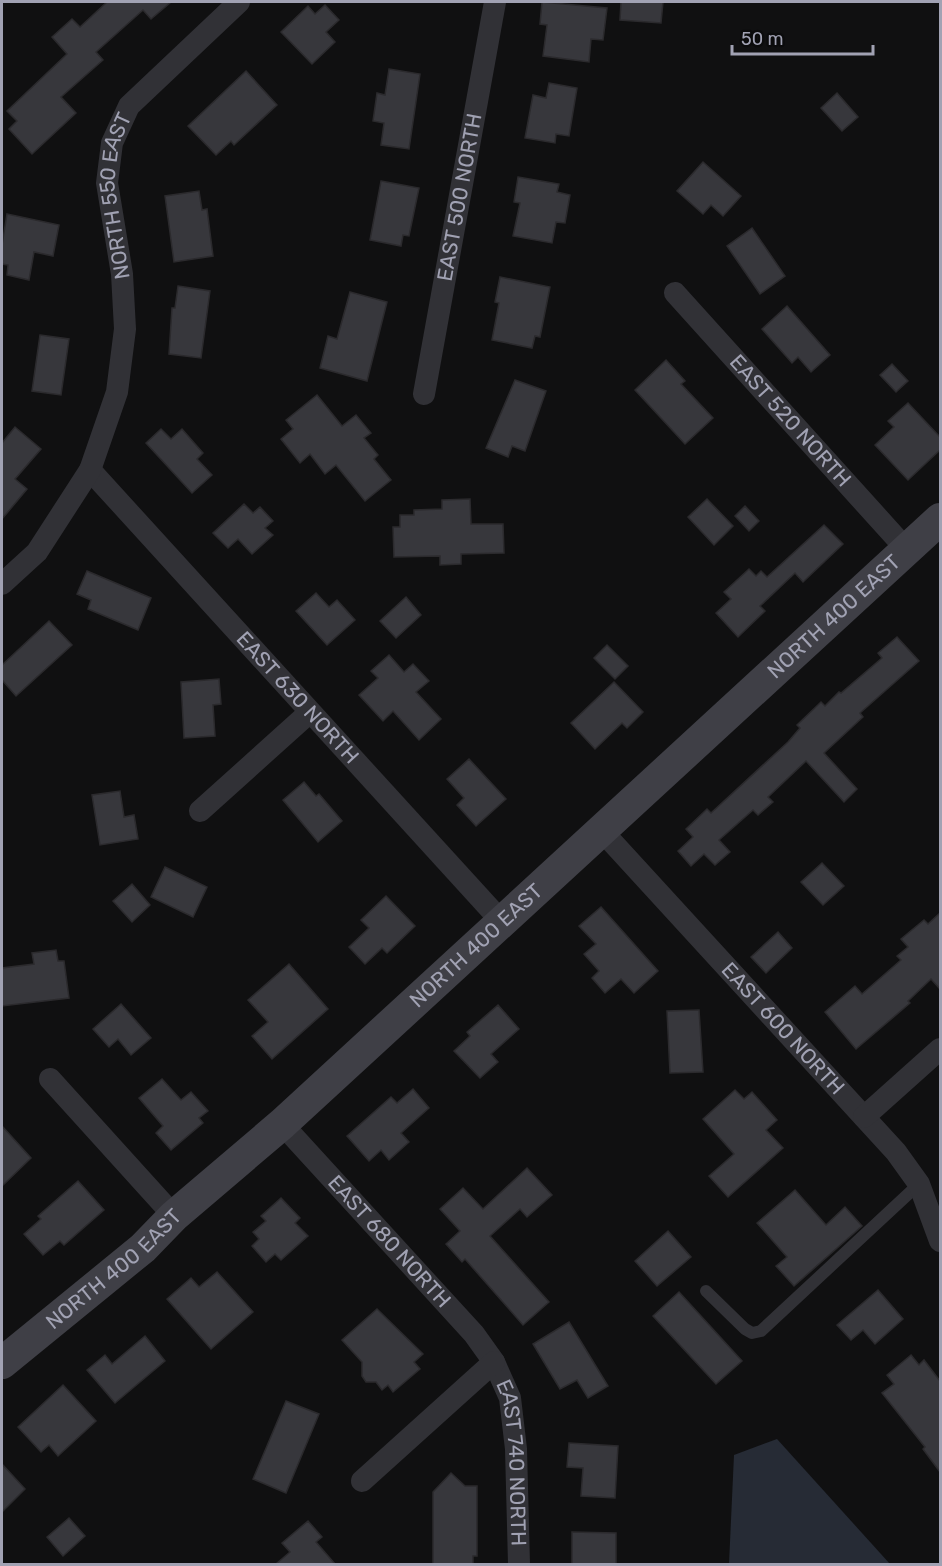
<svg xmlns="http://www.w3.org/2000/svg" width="942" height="1566" font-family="Rubik,sans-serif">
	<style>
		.water { fill: #262b35 }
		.building { fill: #37373c; stroke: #2b2a2d; stroke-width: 1.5 }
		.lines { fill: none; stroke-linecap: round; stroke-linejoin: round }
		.lane { stroke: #313136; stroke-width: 12 }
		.street { stroke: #313136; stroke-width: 22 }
		.secondary { stroke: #3f3f46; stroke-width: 32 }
		.labels { text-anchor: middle; stroke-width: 6; stroke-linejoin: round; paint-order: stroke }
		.street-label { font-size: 21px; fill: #a1a2b3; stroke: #0b0b0c }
	</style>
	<rect width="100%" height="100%" fill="#101011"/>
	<polygon class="water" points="777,1439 890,1564 729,1564 734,1455"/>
	<g class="building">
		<polygon points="107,2 171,2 151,19 143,10 96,52 103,60 61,97 76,113 32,154 9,129 17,121 7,111 67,54 52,37 72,19 80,27"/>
		<polygon points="542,2 607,8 603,40 591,39 589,62 543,56 547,25 540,24"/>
		<polygon points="621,2 663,2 661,23 620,20"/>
		<polygon points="325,5 339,20 326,32 335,42 312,64 281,32 308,6 315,14"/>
		<polygon points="389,69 420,74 409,149 381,145 384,123 373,121 377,93 385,95"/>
		<polygon points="246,71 277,105 234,145 231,141 216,155 188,126"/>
		<polygon points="549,83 577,88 569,136 556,134 555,143 525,138 533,95 546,98"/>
		<polygon points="837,93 858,117 842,131 821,108"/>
		<polygon points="703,162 741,196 723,216 711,205 703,214 677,191"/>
		<polygon points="518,177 559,184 557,192 570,195 565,223 556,222 552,243 513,236 520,203 514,202"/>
		<polygon points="381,181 419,188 409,236 403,235 401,246 370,240"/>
		<polygon points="199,191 202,210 207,209 213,256 174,262 165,196"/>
		<polygon points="7,214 59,225 53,256 34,252 29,280 7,275 8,265 2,264 2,245"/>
		<polygon points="752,228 785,276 760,294 727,246"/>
		<polygon points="500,277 550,287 540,337 535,336 532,348 492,340 499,303 495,302"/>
		<polygon points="178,286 210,291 201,358 169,354 172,308 175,308"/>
		<polygon points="350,292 387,302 367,381 320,368 328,336 337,339"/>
		<polygon points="787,306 830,355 811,372 798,357 792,363 762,329"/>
		<polygon points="40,335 69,339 61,395 32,391"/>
		<polygon points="666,360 685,381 681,384 713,418 685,444 635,390"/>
		<polygon points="892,364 908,381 896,392 880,375"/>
		<polygon points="515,380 546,391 525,451 512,446 508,457 486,448"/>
		<polygon points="317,395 342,426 356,415 371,433 364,438 378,455 374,459 391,480 365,501 336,465 325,474 310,454 300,463 281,439 293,429 286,420"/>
		<polygon points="908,403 940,437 940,450 908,480 875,445 894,427 888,421"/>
		<polygon points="15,427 41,449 15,479 27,489 2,519 2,443"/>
		<polygon points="161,429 171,439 182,429 203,453 197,459 212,475 192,493 146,443"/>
		<polygon points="470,499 471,524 503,524 504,553 461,554 461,564 440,565 440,556 394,557 393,527 400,527 400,515 414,515 414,510 442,509 442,500"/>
		<polygon points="707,499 733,526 714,545 688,517"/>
		<polygon points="244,504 253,513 260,507 273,521 265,528 273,535 252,554 238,539 228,548 213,533"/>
		<polygon points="745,506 759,521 749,531 735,516"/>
		<polygon points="824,525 843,544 803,582 795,573 760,606 765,611 738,637 716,613 731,599 724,592 749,569 756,576 761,571 767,577"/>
		<polygon points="87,571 151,598 138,630 88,609 91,600 77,594"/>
		<polygon points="316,593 329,607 337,600 355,620 327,645 296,611"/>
		<polygon points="406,597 421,615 396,638 380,621"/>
		<polygon points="49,621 72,645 16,696 2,680 2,665"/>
		<polygon points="897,637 919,661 860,713 863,717 824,753 857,789 844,802 806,761 768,797 773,802 758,815 753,810 719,840 730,852 715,865 704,854 691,866 678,851 693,837 686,829 707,809 711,813 788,742 800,728 797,725 821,702 825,706 839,692 841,693 882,658 878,653"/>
		<polygon points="607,645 628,666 615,679 594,658"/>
		<polygon points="389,655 404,672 413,664 429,681 416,692 441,719 419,740 393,711 383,721 359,695 378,678 371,671"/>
		<polygon points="219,679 221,704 213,705 215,736 184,738 181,682"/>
		<polygon points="614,682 643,712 627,728 622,723 595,749 571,723"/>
		<polygon points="469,759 506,799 476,826 457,805 464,798 447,779"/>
		<polygon points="304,782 316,796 319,794 342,821 318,842 283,800"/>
		<polygon points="120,791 124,817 134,815 138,839 100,845 92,795"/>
		<polygon points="822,863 844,886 823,905 801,882"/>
		<polygon points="165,867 207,887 193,917 151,897"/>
		<polygon points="132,884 150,905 132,922 113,901"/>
		<polygon points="386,896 415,926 387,953 382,948 365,964 349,947 369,928 361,920"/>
		<polygon points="601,907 658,971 634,993 621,979 605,993 592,978 599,971 584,954 596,944 579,926"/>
		<polygon points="940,913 940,989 931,979 908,1001 910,1003 856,1049 825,1012 855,986 862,994 901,960 897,956 908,947 901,939 924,920 928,924"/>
		<polygon points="778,932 792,948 766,973 751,957"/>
		<polygon points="56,950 58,961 64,961 69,998 2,1006 2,968 34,964 32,953"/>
		<polygon points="289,964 328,1009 272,1059 252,1036 268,1022 248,1000"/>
		<polygon points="121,1004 151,1038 131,1055 118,1039 109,1047 93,1029"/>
		<polygon points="498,1005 519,1029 491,1054 498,1062 480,1078 454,1051 470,1036 467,1032"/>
		<polygon points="699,1010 703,1072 670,1073 667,1011"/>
		<polygon points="162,1079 181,1100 191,1092 208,1111 199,1118 203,1123 171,1150 156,1133 163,1126 139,1098"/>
		<polygon points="413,1089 429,1108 401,1133 409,1142 389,1160 381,1150 369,1161 347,1136 391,1097 397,1103"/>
		<polygon points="735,1090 744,1099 752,1092 777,1120 766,1130 783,1148 728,1197 709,1176 734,1154 703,1119"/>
		<polygon points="2,1126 31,1158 2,1186"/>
		<polygon points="527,1168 552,1195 527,1217 520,1209 490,1236 549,1302 523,1325 465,1259 462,1262 446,1244 460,1231 440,1209 463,1188 483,1209"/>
		<polygon points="78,1181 104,1210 64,1245 60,1241 43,1255 24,1234 41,1219 38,1216"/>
		<polygon points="795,1190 826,1225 845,1207 862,1226 794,1286 776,1266 787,1257 757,1223"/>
		<polygon points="281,1198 300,1218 295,1223 308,1236 281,1260 275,1254 266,1262 252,1246 259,1239 253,1232 266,1221 261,1216"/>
		<polygon points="668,1231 691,1257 657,1286 635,1261"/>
		<polygon points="217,1272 253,1312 211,1349 167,1299 191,1278 199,1287"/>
		<polygon points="878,1290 903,1319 875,1344 863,1330 851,1340 837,1325"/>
		<polygon points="679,1292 742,1361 716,1384 653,1316"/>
		<polygon points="377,1309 423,1354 414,1362 420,1369 393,1392 388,1385 382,1390 376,1382 366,1382 362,1376 362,1362 342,1340"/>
		<polygon points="569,1322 608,1386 588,1398 577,1380 560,1389 533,1344"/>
		<polygon points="145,1336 165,1361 115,1403 87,1370 105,1355 112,1364"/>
		<polygon points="911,1355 919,1365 924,1360 940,1381 940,1472 923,1449 925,1447 882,1393 894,1384 887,1375"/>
		<polygon points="63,1385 96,1421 58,1456 49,1445 41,1452 18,1427"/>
		<polygon points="286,1401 319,1414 286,1493 253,1479"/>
		<polygon points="569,1443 618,1446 615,1498 581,1496 583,1468 567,1467"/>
		<polygon points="2,1464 25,1489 2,1512"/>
		<polygon points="451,1473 465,1486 477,1486 477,1556 473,1556 473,1564 433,1564 433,1492"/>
		<polygon points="69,1518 85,1536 63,1556 47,1537"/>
		<polygon points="308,1521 322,1537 316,1542 335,1564 276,1564 290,1552 282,1543"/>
		<polygon points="572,1532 616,1533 616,1564 572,1564"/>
	</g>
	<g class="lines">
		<polyline class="lane" points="706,1291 745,1329 752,1333 761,1331 919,1184"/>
		<g class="street">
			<path id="s1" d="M 675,293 L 907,550"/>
			<path id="s2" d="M 424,394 L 495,2"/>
			<path id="s3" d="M 90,470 L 503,923"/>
			<path id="s4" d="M 2,584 L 37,552 L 90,470 L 117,392 L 125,329 L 122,274 L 107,183 L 112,143 L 129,106 L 239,2"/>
			<polyline points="200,811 310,712"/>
			<path id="s5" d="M 602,831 L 896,1152 L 919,1184 L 940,1241"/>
			<polyline points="50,1079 174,1216"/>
			<polyline points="864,1117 940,1049"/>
			<path id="s6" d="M 282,1124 L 474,1334 L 494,1362 L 510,1398 L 516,1449 L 519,1564"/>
			<polyline points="362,1481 494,1362"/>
		</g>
		<path class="secondary" id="s7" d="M 2,1363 L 143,1248 L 174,1216 L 282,1124 L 940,519"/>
	</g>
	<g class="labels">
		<g class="street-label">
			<text dy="7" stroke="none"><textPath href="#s4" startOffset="426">NORTH 550 EAST</textPath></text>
			<text dy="7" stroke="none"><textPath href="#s2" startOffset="200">EAST 500 NORTH</textPath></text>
			<text dy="7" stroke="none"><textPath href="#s1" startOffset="172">EAST 520 NORTH</textPath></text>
			<text dy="7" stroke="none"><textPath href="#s7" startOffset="1118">NORTH 400 EAST</textPath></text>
			<text dy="7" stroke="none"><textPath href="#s3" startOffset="308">EAST 630 NORTH</textPath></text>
			<text dy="7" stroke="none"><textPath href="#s7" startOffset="632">NORTH 400 EAST</textPath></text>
			<text dy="7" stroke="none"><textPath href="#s5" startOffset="268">EAST 600 NORTH</textPath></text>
			<text dy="7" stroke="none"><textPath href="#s6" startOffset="159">EAST 680 NORTH</textPath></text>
			<text dy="7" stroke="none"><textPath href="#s7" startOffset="146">NORTH 400 EAST</textPath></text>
			<text dy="7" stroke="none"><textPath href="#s6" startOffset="423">EAST 740 NORTH</textPath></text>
		</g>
	</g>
	<rect width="942" height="1566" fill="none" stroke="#a1a2b3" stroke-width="6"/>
	<path d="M732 45v9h141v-9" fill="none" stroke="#a1a2b3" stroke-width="3"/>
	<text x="741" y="45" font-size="18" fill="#a1a2b3" stroke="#0b0b0c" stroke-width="4.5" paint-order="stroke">50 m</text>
</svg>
